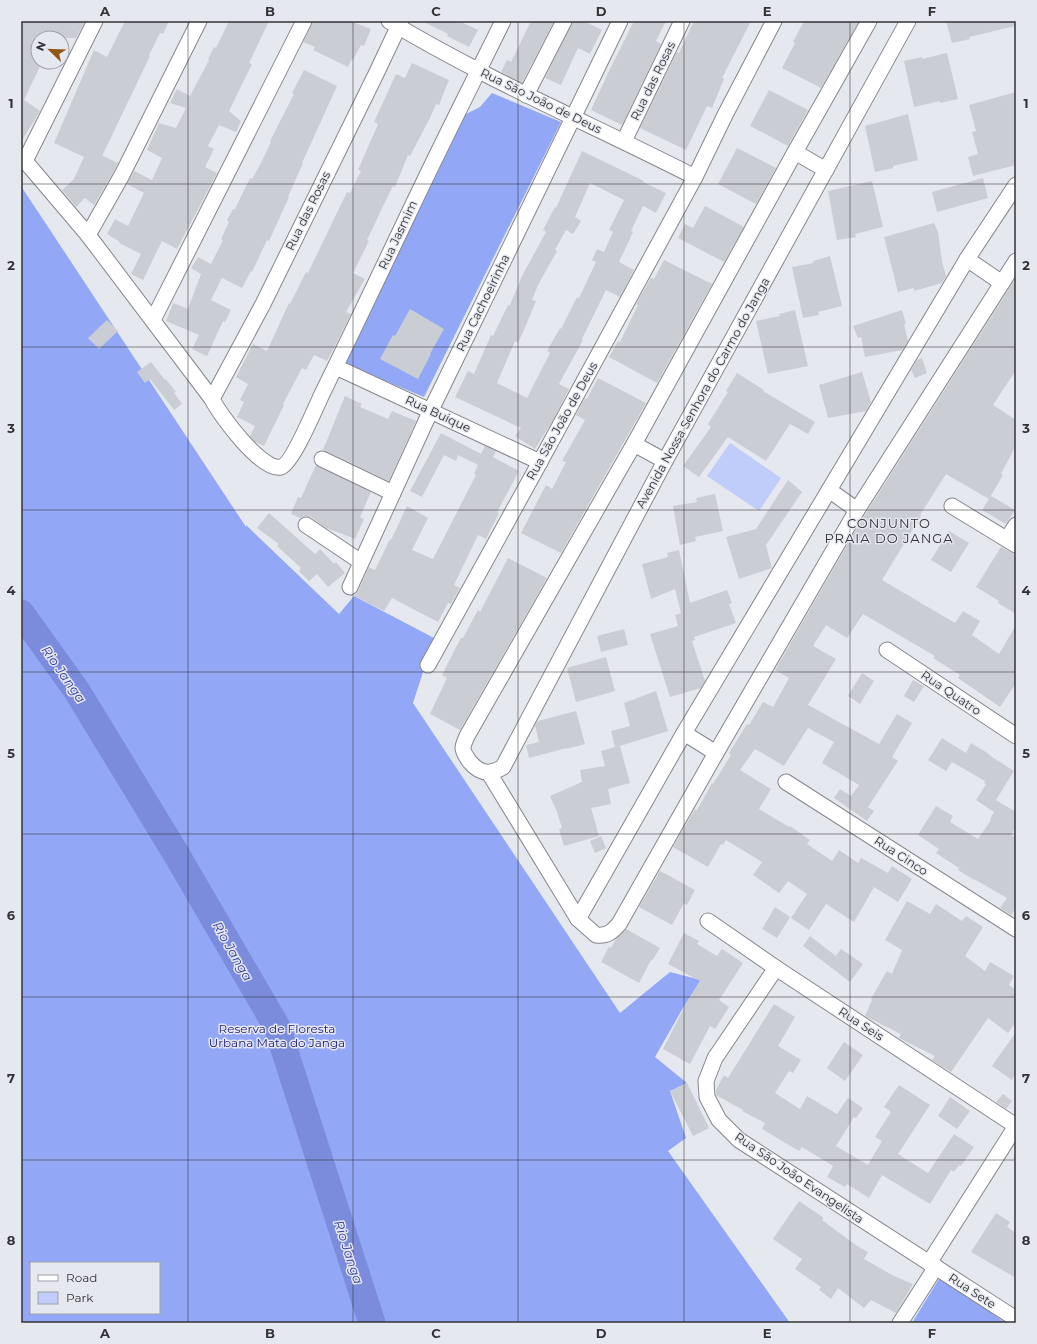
<svg xmlns="http://www.w3.org/2000/svg" width="1037" height="1344" font-family="Montserrat,sans-serif">
	<style>
		.green { fill: #c0ccf9 }
		.forest { fill: #93a7f7; fill-rule: evenodd }
		.lines { fill: none; stroke-linecap: round; stroke-linejoin: round }
		.river { stroke: #7a8cdb; stroke-width: 27 }
		.building { fill: #cbcdd4; fill-rule: evenodd }
		.street-casing { stroke: #85878d; stroke-width: 17 }
		.street { stroke: #fff; stroke-width: 15 }
		.grid { fill: none; stroke: #323335; stroke-width: 1; stroke-opacity: 0.55 }
		.labels { text-anchor: middle; stroke-width: 3; stroke-linejoin: round; paint-order: stroke }
		.street-label { font-size: 12px; fill: #323335; stroke: #e6e8ef }
		.park-label { font-size: 12px; fill: #1a1a75; stroke: #e6e8ef }
		.neighbourhood-label { font-size: 13px; letter-spacing: 1px; fill: #323335; stroke: #e6e8ef }
		.water-label { font-size: 13px; font-style: italic; fill: #35419d; stroke: #e6e8ef }
		.neatline { fill: none; stroke: #323335; stroke-width: 1.5 }
		.grid-label { font-size: 13px; text-anchor: middle; font-weight: bold; fill: #323335 }
	</style>
	<rect width="100%" height="100%" fill="#e6e8ef"/>
	<polygon class="green" points="730,443 781,478 759,511 707,476"/>
	<g class="forest">
		<polygon points="492,93 561,122 424,397 345,364 464,115 480,107"/>
		<path d="M 21,186 L 246,527 L 246,525 L 339,614 L 354,596 L 434,638 L 413,703 L 620,1013 L 670,972 L 701,980 L 683,1008 L 655,1057 L 687,1083 L 670,1091 L 686,1138 L 668,1151 L 790,1323 L 21,1323 ZM 31,1263 L 159,1263 L 159,1313 L 31,1313 Z"/>
		<polygon points="939,1279 980,1304 1005,1323 912,1323"/>
	</g>
	<g class="lines">
		<polyline class="river" points="21,613 77,691 175,852 277,1027 372,1323"/>
	</g>
	<g class="building">
		<polygon points="21,21 85,21 76,38 38,38 38,62 42,62 24,100 40,111 21,142"/>
		<polygon points="125,21 169,21 163,34 160,33 149,55 150,56 103,154 103,156 118,163 114,171 94,205 85,198 76,207 62,190 74,179 84,157 54,143 94,50 107,57"/>
		<polygon points="229,21 269,21 249,63 252,64 229,111 241,121 236,132 219,125 208,146 214,149 205,167 217,173 177,249 162,241 143,280 131,274 141,254 119,243 120,242 107,234 115,219 128,226 144,193 127,184 134,171 152,180 162,158 147,150 159,123 176,128 186,108 170,103 177,89 190,96 209,60 208,59 214,47 216,48"/>
		<polygon points="313,21 350,21 371,29 364,46 361,45 353,60 352,59 348,67 313,50 315,47 303,42"/>
		<polygon points="422,21 459,21 478,30 469,47 447,36 448,34"/>
		<polygon points="531,21 554,21 522,83 501,72 507,60 511,62"/>
		<polygon points="573,21 584,21 602,30 590,54 578,48 561,85 545,78"/>
		<polygon points="634,21 666,21 656,41 661,44 622,125 591,110 610,69"/>
		<polygon points="694,21 751,21 722,78 724,79 712,108 707,106 686,150 640,128 677,52 679,53"/>
		<polygon points="804,21 859,21 821,88 782,68 795,43 793,42"/>
		<polygon points="946,21 1015,21 1015,26 969,37 970,39 952,43"/>
		<polygon points="947,53 958,99 940,103 940,101 914,107 904,61 922,57 922,59"/>
		<polygon points="412,63 449,80 439,105 436,104 430,118 410,156 408,155 395,187 393,186 385,202 367,240 369,241 353,273 365,279 346,312 351,314 336,344 327,361 314,355 306,370 302,368 283,404 284,405 264,446 255,442 250,436 255,426 237,417 244,402 240,400 248,384 236,377 253,344 267,351 289,303 290,304 306,272 308,273 347,192 350,193 361,171 358,170 378,124 374,122 396,74 405,78"/>
		<polygon points="304,70 337,86 302,163 303,163 288,197 289,197 269,241 267,240 252,272 251,271 242,288 222,278 211,300 231,310 225,322 223,321 207,356 192,349 199,335 166,321 173,303 188,309 201,274 191,268 198,257 211,264 223,240 221,239 229,222 227,220 233,209 235,209 250,178 252,179 261,163 271,142 270,141 294,94 292,93"/>
		<polygon points="769,90 808,110 788,146 750,126"/>
		<polygon points="1016,92 1016,165 973,176 968,157 978,154 972,132 976,131 969,105"/>
		<polygon points="908,114 918,160 893,166 893,168 875,172 865,126"/>
		<polygon points="737,148 776,168 756,204 718,184"/>
		<path d="M 582,151 L 644,181 L 643,182 L 666,193 L 656,213 L 643,206 L 631,231 L 633,232 L 619,262 L 634,270 L 620,297 L 606,290 L 582,339 L 583,340 L 559,384 L 569,389 L 552,422 L 535,449 L 515,436 L 521,428 L 455,397 L 468,371 L 474,374 L 491,335 L 493,336 L 508,305 L 510,305 L 522,276 L 546,232 L 543,230 L 555,207 L 556,208 ZM 590,183 L 624,200 L 609,230 L 613,232 L 604,252 L 597,249 L 592,260 L 596,262 L 579,298 L 577,297 L 561,329 L 560,328 L 547,351 L 550,353 L 527,398 L 497,383 L 515,341 L 518,343 L 524,330 L 536,301 L 532,300 L 538,285 L 557,251 L 555,250 L 566,230 L 573,234 L 581,221 L 575,217 Z"/>
		<polygon points="983,178 988,198 937,212 932,192"/>
		<polygon points="872,181 883,227 855,234 856,237 837,240 828,191"/>
		<polygon points="705,206 744,227 724,262 678,238 685,224 693,228"/>
		<polygon points="934,223 938,232 942,262 946,276 942,283 914,291 914,288 898,292 884,237"/>
		<polygon points="830,256 842,306 818,312 819,315 803,318 792,267 814,263 813,261"/>
		<polygon points="664,260 712,284 657,383 609,357 618,341 620,342 638,305 636,304 651,278 654,279"/>
		<polygon points="1016,278 1016,370 993,405 1016,420 1016,445 1001,474 1003,475 989,499 946,474 920,515 921,516 882,580 955,623 963,611 980,621 972,635 999,654 1016,625 1016,683 1000,707 958,678 960,675 933,658 935,656 863,614 847,638 826,625 813,646 836,659 808,705 879,744 897,714 912,723 892,757 898,761 868,807 874,811 867,821 834,798 840,789 851,796 859,785 822,763 834,742 808,728 784,766 755,749 740,770 771,789 759,809 789,827 790,826 810,840 807,844 832,861 839,850 858,863 861,858 888,873 892,866 912,879 898,902 874,887 854,922 826,904 809,930 791,918 807,894 788,881 779,893 753,875 762,862 726,840 723,845 721,844 708,867 673,847 695,809 697,810 712,783 713,784 731,755 729,753 747,724 749,725 763,702 773,707 789,678 775,670 861,521"/>
		<polygon points="410,309 444,329 430,354 431,354 418,379 380,359 393,335 395,336"/>
		<polygon points="795,310 808,366 768,374 756,321 780,316 779,314"/>
		<polygon points="902,310 906,324 904,324 908,341 902,350 865,357 861,337 858,338 853,326"/>
		<polygon points="107,320 118,331 99,349 88,338"/>
		<polygon points="922,358 927,373 915,378 911,370 917,360"/>
		<polygon points="151,362 165,380 166,379 176,392 174,393 182,404 174,410 150,379 145,383 137,372"/>
		<polygon points="862,372 871,402 866,411 828,418 819,385"/>
		<polygon points="737,373 764,390 763,391 815,422 808,434 790,424 766,461 728,437 699,477 683,466 711,427 708,424 728,392 726,391"/>
		<polygon points="598,378 646,403 561,553 521,533 546,485 552,489 566,462 562,461 585,420 576,415 585,398 587,399"/>
		<polygon points="345,396 362,404 360,407 388,419 392,411 416,421 389,481 323,450"/>
		<polygon points="441,433 481,454 485,446 496,451 493,457 519,471 497,512 499,513 486,539 478,535 454,585 460,588 451,604 448,603 438,622 392,598 384,611 354,596 358,591 369,567 375,570 390,539 391,540 407,506 428,518 412,550 433,559 476,475 474,474 478,465 458,455 456,461 444,455 422,497 410,491"/>
		<polygon points="316,465 371,492 360,517 364,519 355,539 324,527 311,517 306,516 300,518 291,514 298,497 301,498"/>
		<polygon points="788,480 802,492 766,545 772,568 739,579 726,537 756,529"/>
		<polygon points="715,494 723,531 695,537 696,541 680,545 673,506 697,502 696,498"/>
		<polygon points="991,496 1015,510 1006,524 982,510"/>
		<polygon points="269,513 315,554 320,549 334,564 336,562 345,573 328,587 317,574 309,581 299,571 301,568 277,546 279,544 257,528"/>
		<polygon points="949,531 969,543 951,572 931,560"/>
		<polygon points="1001,547 1016,555 1016,614 998,603 999,601 976,587"/>
		<polygon points="679,550 690,603 727,590 732,603 729,604 736,623 694,637 695,640 692,641 705,681 701,688 670,697 650,634 678,626 675,615 681,613 675,589 651,599 642,564 668,557 667,553"/>
		<polygon points="508,558 547,578 460,730 430,714 447,678 442,675 454,651 461,638 463,638 478,610 480,612"/>
		<polygon points="624,629 628,645 601,652 597,636"/>
		<polygon points="606,657 615,691 576,702 567,668"/>
		<polygon points="862,673 874,681 860,704 848,696"/>
		<polygon points="913,680 924,686 914,702 904,696"/>
		<polygon points="656,691 668,731 620,746 630,783 608,789 611,804 591,808 599,836 564,846 559,829 562,828 557,812 550,796 582,782 580,770 605,766 601,751 615,747 611,731 630,726 624,703"/>
		<polygon points="576,711 585,744 567,749 567,748 529,758 526,745 539,742 535,725 538,721"/>
		<polygon points="942,738 966,753 971,743 989,754 989,755 1014,771 996,800 1016,812 1016,827 1011,835 1016,838 1016,908 1011,915 1000,908 1007,898 974,879 974,880 958,870 959,868 936,853 939,849 918,835 936,806 953,816 950,822 978,839 991,820 990,819 994,812 976,800 986,784 984,783 985,781 952,762 946,771 928,760"/>
		<polygon points="601,836 606,848 595,853 590,841"/>
		<polygon points="660,871 695,890 687,905 684,903 672,925 639,907"/>
		<polygon points="907,901 930,914 936,904 962,921 966,916 983,927 965,956 985,971 990,962 1014,976 1009,985 1016,990 1016,1022 1008,1033 988,1018 951,1072 932,1060 935,1056 899,1038 901,1034 865,1016 872,1000 871,999 881,981 887,971 892,974 902,950 885,940"/>
		<polygon points="775,907 790,917 777,938 762,929"/>
		<polygon points="626,929 660,948 652,961 651,960 639,983 601,962 609,947 611,948 616,939"/>
		<polygon points="684,933 699,941 697,944 717,956 722,949 743,963 719,1000 729,1007 715,1029 710,1026 690,1064 663,1049 684,1008 683,1008 700,981 668,964"/>
		<polygon points="810,936 836,956 841,949 863,964 850,982 803,946"/>
		<polygon points="774,1004 795,1017 778,1046 801,1060 793,1073 789,1071 775,1093 800,1109 807,1096 837,1114 848,1098 863,1108 856,1118 854,1117 836,1146 868,1165 882,1141 875,1137 891,1112 884,1107 899,1085 930,1105 898,1154 928,1173 954,1134 974,1147 961,1166 959,1165 954,1172 951,1170 930,1204 882,1175 869,1198 847,1184 845,1187 827,1177 833,1166 802,1147 799,1151 762,1129 765,1123 742,1111 743,1110 716,1095 716,1090 724,1075 728,1078"/>
		<polygon points="1016,1032 1016,1073 1012,1080 992,1066"/>
		<polygon points="844,1042 863,1055 845,1081 827,1068"/>
		<polygon points="687,1083 709,1128 693,1136 670,1091"/>
		<polygon points="1003,1094 1012,1101 1006,1109 996,1102"/>
		<polygon points="950,1097 970,1111 957,1129 938,1116"/>
		<polygon points="799,1201 824,1218 822,1220 857,1246 868,1252 864,1259 892,1275 913,1284 896,1313 871,1300 864,1308 838,1288 831,1299 819,1290 821,1287 795,1269 802,1259 773,1239"/>
		<polygon points="996,1213 1010,1222 1007,1227 1016,1233 1016,1278 971,1252"/>
	</g>
	<g class="lines">
		<g class="street-casing">
			<g id="street">
				<path d="M 95,21 L 25,161 L 88,235 L 212,399 C 219,414 262,472 281,467 C 292,464 316,407 322,394 C 351,335 379,276 407,217 C 438,151 471,86 503,21"/>
				<path d="M 389,21 C 487,80 593,125 695,177"/>
				<path d="M 869,21 L 795,152 L 634,444 L 467,736 C 466,739 463,744 463,748 C 463,752 467,758 470,762 C 480,774 490,775 503,767 L 665,461 L 908,21"/>
				<polyline points="526,95 564,21"/>
				<polyline points="624,141 682,21"/>
				<polyline points="795,152 826,170"/>
				<polyline points="88,235 122,175 199,21"/>
				<polyline points="967,259 1002,283"/>
				<polyline points="153,320 304,21"/>
				<polyline points="336,367 540,462"/>
				<polyline points="212,399 263,304 376,74 401,21"/>
				<polyline points="634,444 665,461"/>
				<polyline points="322,459 393,493"/>
				<polyline points="829,490 857,510"/>
				<polyline points="952,506 1016,545"/>
				<polyline points="306,525 361,562"/>
				<polyline points="1007,539 1016,525"/>
				<polyline points="350,587 431,410 620,21"/>
				<polyline points="887,650 1016,736"/>
				<polyline points="428,665 540,462 695,177 725,115 774,21"/>
				<polyline points="684,733 716,753"/>
				<path d="M 489,773 L 578,919 L 596,935 C 607,936 611,933 619,924 L 716,753 L 857,510 L 1016,261"/>
				<polyline points="786,782 1016,929"/>
				<polyline points="578,919 684,733 967,259 1016,185"/>
				<polyline points="708,921 776,968 1016,1126"/>
				<polyline points="776,968 715,1058 706,1081 707,1097 719,1120 739,1140 1016,1319"/>
				<polyline points="929,1263 1016,1126"/>
				<polyline points="900,1323 936,1267"/>
			</g>
		</g>
		<use href="#street" class="street"/>
	</g>
	<path class="grid" d="M 188,21 L 188,1323M 353,21 L 353,1323M 518,21 L 518,1323M 684,21 L 684,1323M 850,21 L 850,1323M 21,184 L 1016,184M 21,347 L 1016,347M 21,510 L 1016,510M 21,672 L 1016,672M 21,834 L 1016,834M 21,997 L 1016,997M 21,1160 L 1016,1160"/>
	<g class="labels">
		<g class="street-label">
			<text transform="translate(653 81) rotate(-64)" y="4">Rua das Rosas</text>
			<text transform="translate(541 101) rotate(26)" y="4">Rua São João de Deus</text>
			<text transform="translate(308 211) rotate(-64)" y="4">Rua das Rosas</text>
			<text transform="translate(398 235) rotate(-65)" y="4">Rua Jasmim</text>
			<text transform="translate(483 303) rotate(-64)" y="4">Rua Cachoeirinha</text>
			<text transform="translate(703 393) rotate(-61)" y="4">Avenida Nossa Senhora do Carmo do Janga</text>
			<text transform="translate(438 414) rotate(25)" y="4">Rua Buique</text>
			<text transform="translate(562 421) rotate(-61)" y="4">Rua São João de Deus</text>
			<text transform="translate(951 693) rotate(34)" y="4">Rua Quatro</text>
			<text transform="translate(901 856) rotate(33)" y="4">Rua Cinco</text>
			<text transform="translate(861 1024) rotate(33)" y="4">Rua Seis</text>
			<text transform="translate(799 1178) rotate(34)" y="4">Rua São João Evangelista</text>
			<text transform="translate(972 1291) rotate(33)" y="4">Rua Sete</text>
		</g>
		<g class="park-label">
			<text x="277" y="1033">Reserva de Floresta<tspan x="277" dy="14">Urbana Mata do Janga</tspan></text>
		</g>
		<g class="neighbourhood-label">
			<text x="889" y="528">CONJUNTO<tspan x="889" dy="15">PRAIA DO JANGA</tspan></text>
		</g>
		<g class="water-label">
			<text transform="translate(64 674) rotate(55)" y="5">Rio Janga</text>
			<text transform="translate(233 951) rotate(60)" y="5">Rio Janga</text>
			<text transform="translate(349 1252) rotate(72)" y="5">Rio Janga</text>
		</g>
	</g>
	<rect width="1037" height="1344" fill="none" stroke="#e6e8ef" stroke-width="44"/>
	<rect x="30" y="1262" width="130" height="52" fill="#e6e8ef" stroke="#9ea0a5"/>
	<rect x="38" y="1275" width="20" height="6" fill="#ffffff" stroke="#9ea0a5"/>
	<text x="66" y="1282" font-size="12" fill="#323335">Road</text>
	<rect x="38" y="1292" width="20" height="12" fill="#c0ccf9" stroke="#9ea0a5"/>
	<text x="66" y="1302" font-size="12" fill="#323335">Park</text>
	<g transform="translate(50 50) rotate(293)"><circle r="19" fill="#e6e8ef" stroke="#9ea0a5"/>
	<path d="M0-3L7 15L0 10L-7 15Z" fill="#915614"/>
	<text y="-6" font-size="11" font-weight="bold" text-anchor="middle" fill="#323335">N</text>
	</g>
	<rect x="22" y="22" width="993" height="1300" class="neatline"/>
	<g class="grid-label">
		<text x="105" y="16">A</text>
		<text x="270" y="16">B</text>
		<text x="436" y="16">C</text>
		<text x="601" y="16">D</text>
		<text x="767" y="16">E</text>
		<text x="932" y="16">F</text>
		<text x="11" y="108">1</text>
		<text x="1026" y="108">1</text>
		<text x="11" y="270">2</text>
		<text x="1026" y="270">2</text>
		<text x="11" y="433">3</text>
		<text x="1026" y="433">3</text>
		<text x="11" y="595">4</text>
		<text x="1026" y="595">4</text>
		<text x="11" y="758">5</text>
		<text x="1026" y="758">5</text>
		<text x="11" y="920">6</text>
		<text x="1026" y="920">6</text>
		<text x="11" y="1083">7</text>
		<text x="1026" y="1083">7</text>
		<text x="11" y="1245">8</text>
		<text x="1026" y="1245">8</text>
		<text x="105" y="1338">A</text>
		<text x="270" y="1338">B</text>
		<text x="436" y="1338">C</text>
		<text x="601" y="1338">D</text>
		<text x="767" y="1338">E</text>
		<text x="932" y="1338">F</text>
	</g>
</svg>
